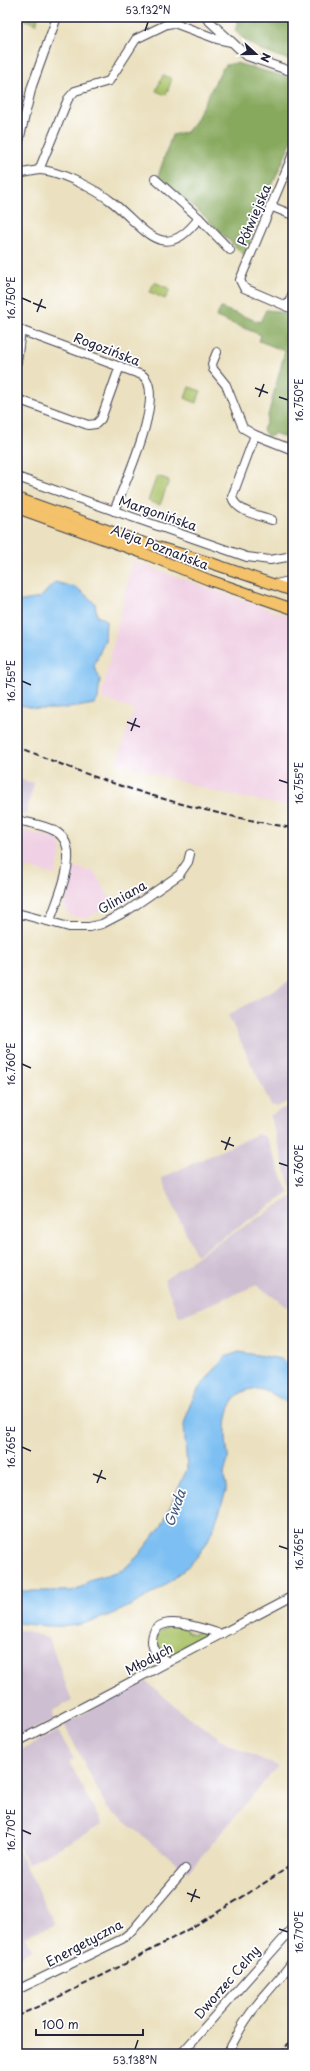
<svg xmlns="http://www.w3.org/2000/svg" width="310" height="2071" font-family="'Playpen Sans',sans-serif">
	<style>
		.built { fill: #f0d0e4 }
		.industrial { fill: #cebed1 }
		.green { fill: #aac369; stroke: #667252 }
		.forest { fill: #87a95d; stroke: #54664c }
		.water { fill: #7dbff2; stroke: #507096 }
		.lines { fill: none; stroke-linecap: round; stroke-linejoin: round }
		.minor-casing { stroke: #403f4f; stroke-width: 10 }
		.major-casing { stroke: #403f4f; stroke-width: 12 }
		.minor { stroke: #fff; stroke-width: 8 }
		.major { stroke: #f3c26a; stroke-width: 10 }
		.rail { stroke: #22223b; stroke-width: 2; stroke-dasharray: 6 3; stroke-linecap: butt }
		.ticks { fill: none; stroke: #22223b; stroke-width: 1.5 }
		.labels { text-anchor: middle; stroke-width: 3.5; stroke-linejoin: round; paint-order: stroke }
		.street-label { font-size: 13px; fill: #22223b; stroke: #fff }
		.water-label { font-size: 14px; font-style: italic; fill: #42597b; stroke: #fff }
		.neatline { fill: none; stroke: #22223b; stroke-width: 1.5 }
		.ticks-label { font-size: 10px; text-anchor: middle; fill: #22223b }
	</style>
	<rect width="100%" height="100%" fill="#fff"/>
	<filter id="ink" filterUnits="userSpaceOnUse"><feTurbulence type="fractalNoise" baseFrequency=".025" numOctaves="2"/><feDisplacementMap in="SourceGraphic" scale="8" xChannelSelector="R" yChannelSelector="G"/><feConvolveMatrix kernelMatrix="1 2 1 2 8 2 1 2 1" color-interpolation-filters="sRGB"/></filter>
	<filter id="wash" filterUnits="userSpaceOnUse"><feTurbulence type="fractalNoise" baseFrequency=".012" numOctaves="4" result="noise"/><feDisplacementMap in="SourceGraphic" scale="16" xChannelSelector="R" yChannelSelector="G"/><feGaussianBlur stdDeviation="0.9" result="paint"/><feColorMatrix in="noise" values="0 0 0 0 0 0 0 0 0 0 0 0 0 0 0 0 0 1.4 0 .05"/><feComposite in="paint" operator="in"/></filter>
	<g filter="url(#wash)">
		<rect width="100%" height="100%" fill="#ebe1c0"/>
		<g class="built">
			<polygon points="132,561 293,618 293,807 228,795 116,763 134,710 101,698"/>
			<polygon points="22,830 57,839 62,848 55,875 17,865 17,848"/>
			<polygon points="74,867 94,872 113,903 86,919 69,915 64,906"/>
		</g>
		<g class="industrial">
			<polygon points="17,779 34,783 26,814 17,812"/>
			<polygon points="291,980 293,982 293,1099 277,1107 271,1105 228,1015"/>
			<polygon points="293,1103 293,1304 287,1307 257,1285 179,1317 164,1280 202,1253 293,1196 270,1116"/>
			<polygon points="258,1134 266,1137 289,1193 196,1255 161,1178"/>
			<polygon points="17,1629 49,1638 72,1701 53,1711 54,1719 17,1737"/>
			<polygon points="146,1681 183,1713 230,1745 278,1766 188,1872 107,1808 64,1724"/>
			<polygon points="58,1731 74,1759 69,1761 102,1825 28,1864 17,1844 17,1752"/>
			<polygon points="17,1848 55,1925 24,1936 32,1950 17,1958"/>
		</g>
		<g class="green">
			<polygon points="19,17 38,17 36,24"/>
			<polygon points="163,75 172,79 166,95 156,91"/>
			<polygon points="154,282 170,289 165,299 150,292"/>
			<polygon points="189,387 201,391 196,403 185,398"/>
			<polygon points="157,476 169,480 160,505 148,501"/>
			<polygon points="171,1625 186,1628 188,1632 195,1634 199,1631 205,1633 206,1638 172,1656 166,1657 157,1648 155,1641 160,1631"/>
		</g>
		<g class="forest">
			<path d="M 239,17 L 293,17 L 293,61 C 267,53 255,50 235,31 Z"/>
			<polygon points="236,63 293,79 293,138 264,204 245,256 202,214 158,176 172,135 186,132 192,126 222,69 226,65"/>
			<polygon points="221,308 260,322 266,310 276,311 293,317 293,441 274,433 272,436 267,436 263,430 266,423 285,351 259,341 261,335 216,317"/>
		</g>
		<g class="water">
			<path d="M 55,582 L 77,588 L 95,603 L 97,616 L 106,620 L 105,640 L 94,666 L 100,679 L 98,699 L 94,704 C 77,707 59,710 41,709 C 33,709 25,705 17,705 L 17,602 L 40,598 Z"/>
			<path d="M 239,1352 L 281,1359 L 293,1367 L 293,1408 C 284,1400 265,1387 252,1389 C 223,1393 224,1432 228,1455 C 229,1462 224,1469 224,1476 C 224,1482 227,1485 226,1491 C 219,1511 213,1536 200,1553 C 174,1587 111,1621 69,1626 C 52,1627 33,1625 17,1623 L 17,1591 L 71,1591 L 82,1587 L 89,1580 L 123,1570 L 138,1556 L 162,1525 L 187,1469 L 184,1424 L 190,1404 L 199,1388 L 225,1357 Z"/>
		</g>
	</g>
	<g filter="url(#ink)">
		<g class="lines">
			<g class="minor-casing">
				<g id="minor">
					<polyline points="205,17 247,56 293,72"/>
					<polyline points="17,149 32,86 57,17"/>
					<polyline points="293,154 240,280 244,288 293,309"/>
					<path d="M 39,170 C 58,170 97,190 112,202 C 144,227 163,266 199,218 L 230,250"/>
					<polyline points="17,174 39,170 68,99 75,91 109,81 136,39 167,24 174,23 217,39 231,42"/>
					<polyline points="155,179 199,218"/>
					<polyline points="270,206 293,215"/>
					<polyline points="287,307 293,293"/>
					<path d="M 17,329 L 142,375 C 168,392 123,487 114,511"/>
					<polyline points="217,352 212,364 213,369 226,385 243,428 255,435 293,450"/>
					<polyline points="17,362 21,330"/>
					<polyline points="17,399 88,425 96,424 101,419 120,366"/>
					<path d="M 255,435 L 232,497 C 236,512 259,515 272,520"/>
					<polyline points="17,477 247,557 270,560 293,556"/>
					<polyline points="276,584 293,580"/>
					<path d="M 17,820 C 29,823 44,825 55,831 C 84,847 57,898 50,921"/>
					<polyline points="17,913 69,927 89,927 102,924 127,911 179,875 188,862 190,854"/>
					<path d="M 168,1662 C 160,1657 152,1652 152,1641 C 153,1608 204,1630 222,1634"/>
					<polyline points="17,1742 293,1596"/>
					<polyline points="17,1990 122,1939 132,1931 185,1869"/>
					<polyline points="181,2054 293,1928"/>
					<path d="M 226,2054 C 235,2042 239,2029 248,2017 C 261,1997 279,1981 293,1961"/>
				</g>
			</g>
			<g class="major-casing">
				<g id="major">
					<polyline points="17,498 138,541 208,562 293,591"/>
					<polyline points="17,508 143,553 209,580 293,609"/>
				</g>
			</g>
			<use href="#minor" class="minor"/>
			<use href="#major" class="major"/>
			<g class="rail">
				<path d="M 17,746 C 106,785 197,812 293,828"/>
				<path d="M 17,2016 C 113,1973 206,1923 293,1864"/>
				<polyline points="281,2054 293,2037"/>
			</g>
		</g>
	</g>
	<path class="ticks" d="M 145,31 L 148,22M 22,298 L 31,302M 33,303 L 46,308M 37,312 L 42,299M 255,388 L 268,393M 259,397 L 264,384M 279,397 L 288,400M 22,681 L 31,685M 127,722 L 140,727M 131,731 L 136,718M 279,780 L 288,783M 22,1064 L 31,1068M 221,1141 L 234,1146M 225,1150 L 230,1137M 279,1163 L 288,1166M 22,1447 L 31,1451M 93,1474 L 106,1479M 97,1483 L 102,1470M 279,1546 L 288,1549M 22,1830 L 31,1834M 187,1893 L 200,1898M 191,1902 L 196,1889M 279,1929 L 288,1932M 135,2049 L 138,2040"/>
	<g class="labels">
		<g class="street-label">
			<text transform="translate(254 215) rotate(-67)" y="5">Półwiejska</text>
			<text transform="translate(107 349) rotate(21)" y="5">Rogozińska</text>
			<text transform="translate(158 513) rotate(19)" y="5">Margonińska</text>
			<text transform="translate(160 547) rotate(21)" y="5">Aleja Poznańska</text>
			<text transform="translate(122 897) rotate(-30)" y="5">Gliniana</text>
			<text transform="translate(149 1659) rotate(-28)" y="5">Młodych</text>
			<text transform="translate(84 1943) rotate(-28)" y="5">Energetyczna</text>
			<text transform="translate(227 1982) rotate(-49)" y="5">Dworzec Celny</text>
		</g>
		<g class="water-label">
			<text transform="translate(175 1508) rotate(-70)" y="5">Gwda</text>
		</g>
	</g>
	<rect width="310" height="2071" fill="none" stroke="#fff" stroke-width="44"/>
	<g transform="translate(256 54) rotate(111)" stroke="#ffffff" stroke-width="3" paint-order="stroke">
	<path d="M0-3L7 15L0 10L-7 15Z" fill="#22223b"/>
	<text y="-6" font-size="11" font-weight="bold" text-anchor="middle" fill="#22223b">N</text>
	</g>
	<path d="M36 2029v6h107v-6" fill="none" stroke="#22223b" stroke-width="2"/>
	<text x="42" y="2029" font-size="12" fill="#22223b" stroke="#ffffff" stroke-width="3" paint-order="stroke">100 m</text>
	<rect x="22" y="22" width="266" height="2027" class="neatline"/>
	<g class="ticks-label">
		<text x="148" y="14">53.132°N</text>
		<text transform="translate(11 298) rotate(-90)" y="4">16.750°E</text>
		<text transform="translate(299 400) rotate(-90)" y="4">16.750°E</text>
		<text transform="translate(11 681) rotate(-90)" y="4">16.755°E</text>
		<text transform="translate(299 783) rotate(-90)" y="4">16.755°E</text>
		<text transform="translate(11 1064) rotate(-90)" y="4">16.760°E</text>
		<text transform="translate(299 1166) rotate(-90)" y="4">16.760°E</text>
		<text transform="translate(11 1447) rotate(-90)" y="4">16.765°E</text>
		<text transform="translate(299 1549) rotate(-90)" y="4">16.765°E</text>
		<text transform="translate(11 1830) rotate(-90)" y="4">16.770°E</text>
		<text transform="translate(299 1932) rotate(-90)" y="4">16.770°E</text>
		<text x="135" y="2064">53.138°N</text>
	</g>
</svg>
